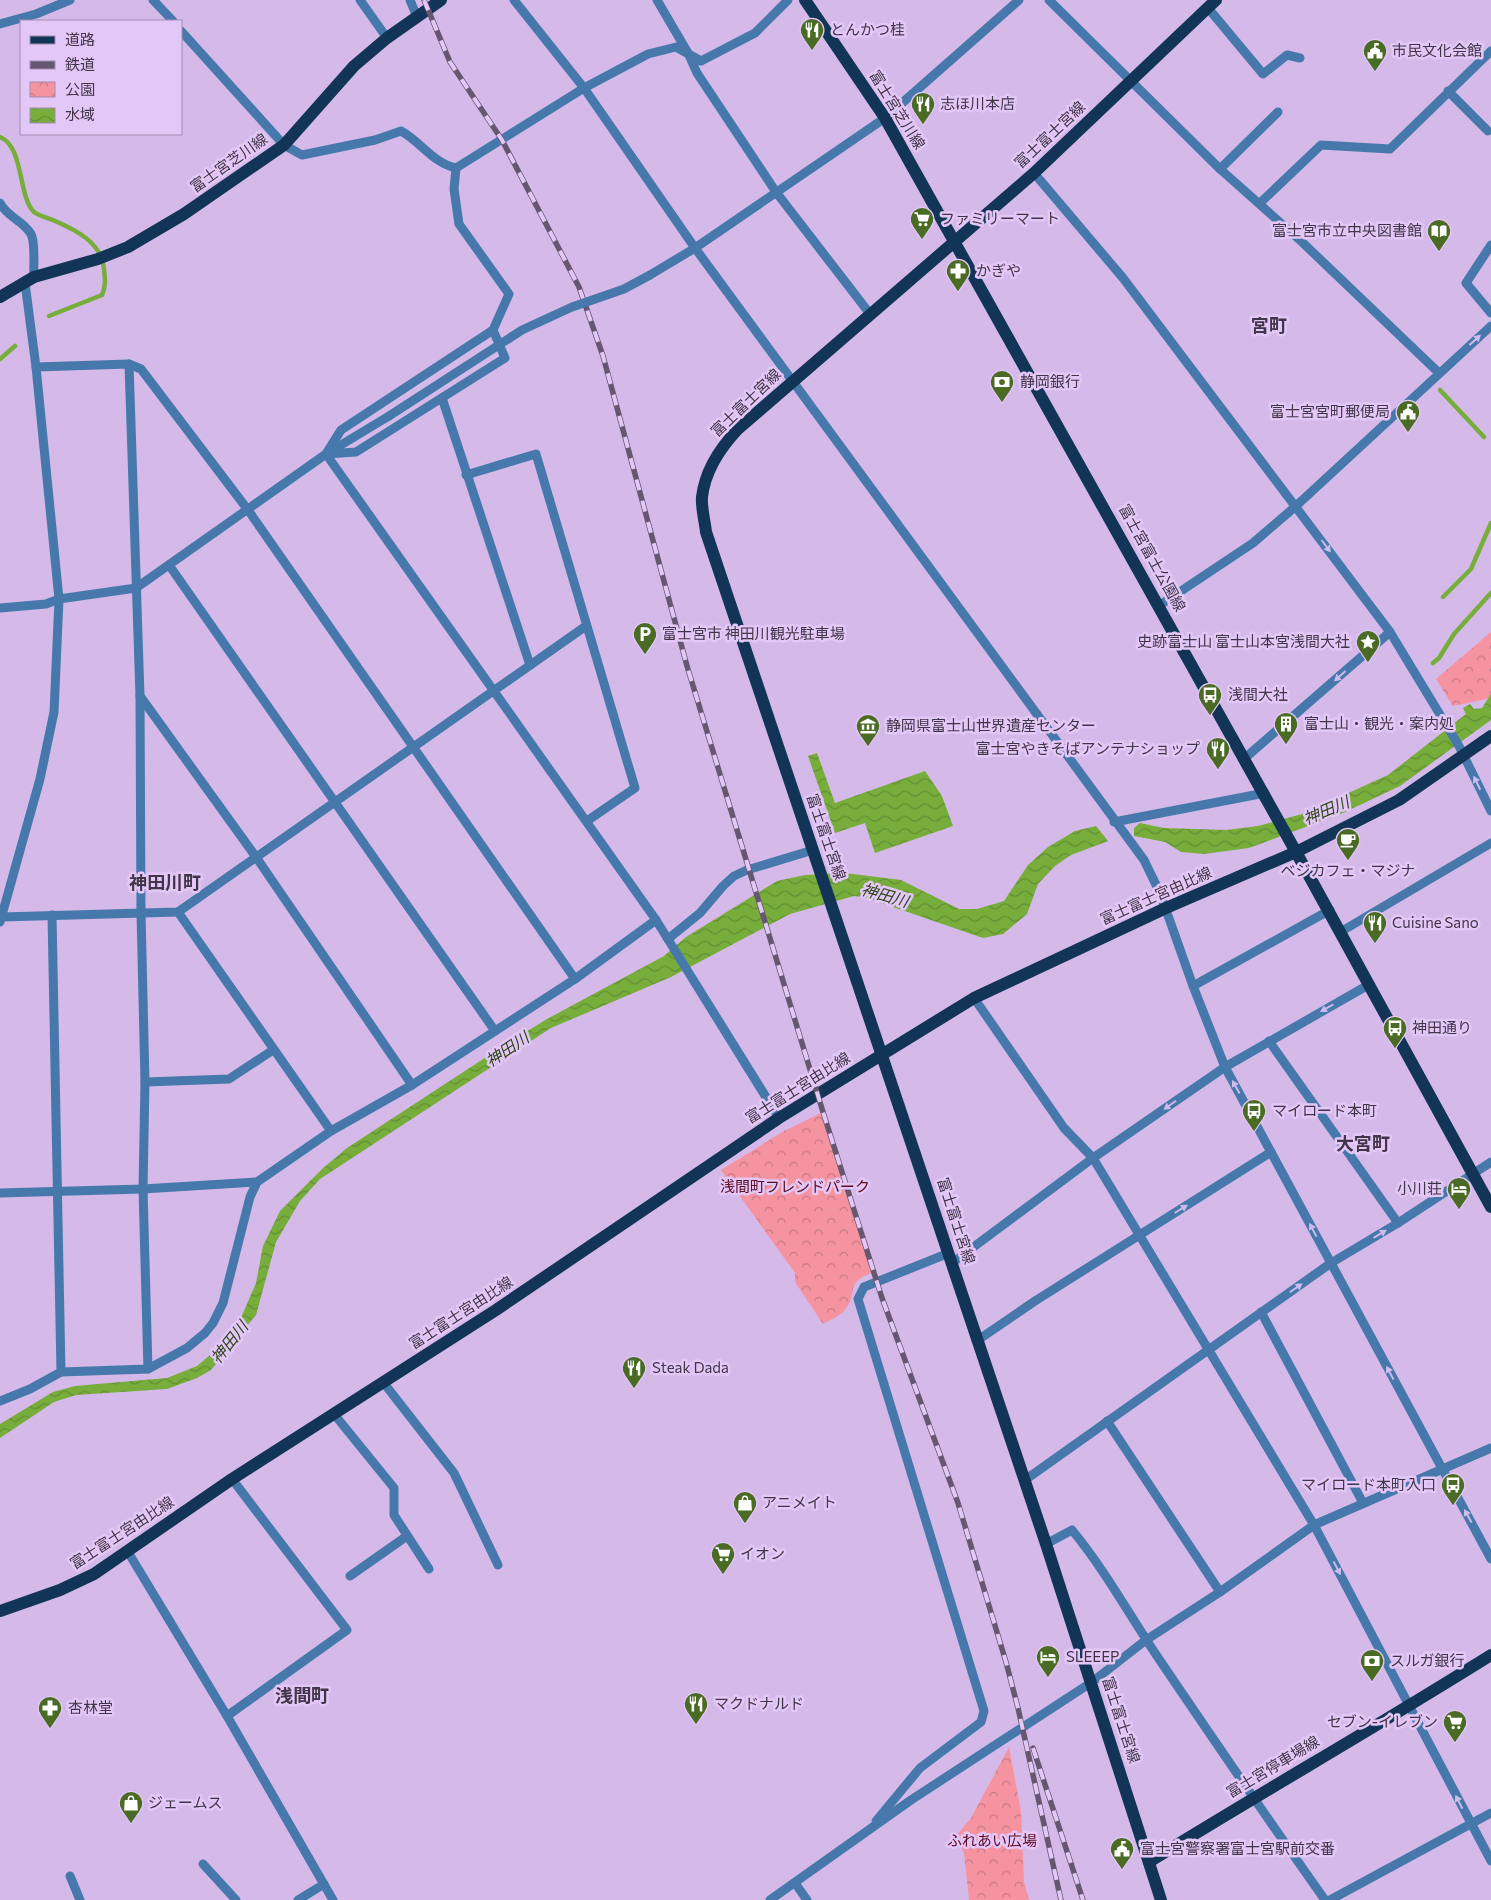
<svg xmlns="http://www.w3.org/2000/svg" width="1491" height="1900" font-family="Commissioner,'Noto Sans JP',sans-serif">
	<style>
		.park { fill: url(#park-crowns) }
		.water { fill: url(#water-waves) }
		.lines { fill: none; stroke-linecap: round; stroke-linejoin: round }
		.stream { stroke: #77ad3b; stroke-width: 4.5 }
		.minor { stroke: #4778ab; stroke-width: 9 }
		.major { stroke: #123557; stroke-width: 12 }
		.rail-casing { stroke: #665771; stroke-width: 5.5 }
		.rail { stroke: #e3c7f6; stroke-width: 4; stroke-dasharray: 11; stroke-linecap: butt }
		.minor-bridge { stroke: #4778ab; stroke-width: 9 }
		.oneway { fill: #ccbbeb }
		.labels { text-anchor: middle; stroke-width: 5; stroke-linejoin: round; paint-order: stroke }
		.poi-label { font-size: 15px; fill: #413649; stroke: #e3c7f6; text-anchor: start }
		.street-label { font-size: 15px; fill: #413649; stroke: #e3c7f6 }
		.park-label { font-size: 15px; fill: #5b0b22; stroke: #e3c7f6 }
		.water-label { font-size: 16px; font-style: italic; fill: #31471a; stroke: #e3c7f6 }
		.quarter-label { font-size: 18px; font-weight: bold; fill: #413649; stroke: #e3c7f6 }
	</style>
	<defs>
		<pattern id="park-crowns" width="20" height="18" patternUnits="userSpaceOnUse" patternTransform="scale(1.25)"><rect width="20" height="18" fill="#f593a1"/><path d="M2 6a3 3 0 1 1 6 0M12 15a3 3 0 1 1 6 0" fill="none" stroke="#c87985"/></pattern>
		<pattern id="water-waves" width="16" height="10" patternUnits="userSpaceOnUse" patternTransform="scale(1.25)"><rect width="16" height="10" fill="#77ad3b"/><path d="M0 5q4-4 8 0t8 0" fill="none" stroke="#638e34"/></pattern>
	</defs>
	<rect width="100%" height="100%" fill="#d5bae9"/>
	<g class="park">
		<polygon points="1491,632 1491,698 1453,706 1436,679"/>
		<path d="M 823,1112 L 874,1272 C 842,1283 860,1293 844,1311 C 839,1317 829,1320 823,1324 L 795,1282 L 795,1273 L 721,1170 L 784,1131 Z"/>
		<polygon points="1009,1747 1021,1811 1024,1882 1029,1900 969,1900 964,1853 956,1836 971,1818"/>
	</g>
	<g class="water">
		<polygon points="1491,694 1491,720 1400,786 1343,813 1249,848 1204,854 1181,852 1165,842 1134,836 1134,828 1140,823 1164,828 1226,830 1258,826 1302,814 1388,775 1466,714 1463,708 1470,704 1474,709 1482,708"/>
		<polygon points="817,753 835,803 925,771 942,796 953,826 875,853 865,823 835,833 808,756"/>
		<polygon points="1096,826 1108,841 1071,855 1055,866 1038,884 1027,914 1003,934 983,938 867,898 854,896 790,914 671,977 551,1028 320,1179 300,1201 276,1242 256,1315 211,1370 197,1378 167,1389 76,1395 54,1402 0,1438 0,1424 53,1392 75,1386 167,1378 197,1366 222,1345 237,1327 256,1283 263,1246 280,1211 322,1169 347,1148 500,1048 547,1019 664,956 686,937 777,881 805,875 845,873 901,880 959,909 977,909 1004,901 1028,865 1048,847 1075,831"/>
	</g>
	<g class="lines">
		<g class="stream">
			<path d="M 0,137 C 24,146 18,197 34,212 C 39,216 48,218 55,221 C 76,230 102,243 104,269 C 105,279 106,286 102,295 L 49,316"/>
			<polyline points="0,359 15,346"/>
			<polyline points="1440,390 1484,437"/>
			<polyline points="1443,597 1471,569 1491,523"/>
			<polyline points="1433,663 1439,658 1454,634 1491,593"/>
		</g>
		<g class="minor">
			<polyline points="153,0 173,21"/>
			<polyline points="360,0 387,38"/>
			<polyline points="410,0 417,17"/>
			<polyline points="514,0 584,88 695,248 1144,860 1160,893 1193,986 1225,1067 1491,1559"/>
			<polyline points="657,0 688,53 697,73 776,192 870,314"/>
			<polyline points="1049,0 1220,169 1302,242 1439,373"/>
			<polyline points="1208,8 1263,74 1287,55 1300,58"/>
			<polyline points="0,24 36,14 70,0"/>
			<path d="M 181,31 L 284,145 L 302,155 L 375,140 L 401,131 C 421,142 433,163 456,168 L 584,88 L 648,54 L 676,47 L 701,61 L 755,33 L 788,0"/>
			<polyline points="1448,91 1488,131"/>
			<polyline points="456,168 454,189 459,224 509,294 493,330"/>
			<polyline points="1220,169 1278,112"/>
			<polyline points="1034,173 1123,278 1390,632 1459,746 1491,811"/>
			<path d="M 0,203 C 7,217 24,221 31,234 C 36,244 33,265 34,277"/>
			<polyline points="1260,203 1321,145 1390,149 1491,51"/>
			<polyline points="1491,245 1466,283 1491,313"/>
			<polyline points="650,275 695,248 885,118 1019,0"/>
			<polygon points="493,330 505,358 356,452 326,454 341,430"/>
			<polyline points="129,364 140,696 141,913 145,1082 143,1189 148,1369"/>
			<polyline points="36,367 129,364 141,369 248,510 575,979"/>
			<polyline points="442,398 530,665"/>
			<polyline points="326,454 656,920 779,1118"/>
			<polyline points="466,475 536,454 635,788 587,821"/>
			<polyline points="169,565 495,1031"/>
			<polyline points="1160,605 1253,543 1296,506 1491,326"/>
			<polyline points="0,608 46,604 59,599 136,588 326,454 389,416"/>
			<polyline points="140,696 256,857 412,1085"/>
			<polyline points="1245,758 1390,632"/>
			<polyline points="1114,822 1265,793"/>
			<polyline points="178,912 331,1131"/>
			<polyline points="52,915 61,1372"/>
			<polyline points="2,917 178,912 586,626"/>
			<polyline points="0,922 40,779 54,712 59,599 36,367 25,283"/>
			<polyline points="1342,931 1491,843"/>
			<polyline points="668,939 700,913 723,886 734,876 747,870 813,850"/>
			<polyline points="1193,986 1330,910"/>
			<polyline points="974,998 1064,1128 1093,1158 1314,1525 1491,1861"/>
			<polyline points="1269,1041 1398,1223"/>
			<polyline points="145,1082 229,1079 273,1050"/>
			<polyline points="0,1193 143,1189 257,1182"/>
			<polyline points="952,1263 1093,1158 1225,1067 1370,984"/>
			<polyline points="1261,1312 1363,1503"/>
			<polyline points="978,1340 1035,1301 1271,1152"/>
			<polyline points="383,1382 454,1473 498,1565"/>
			<polyline points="0,1401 30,1389 61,1372 148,1369 187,1348 205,1333 213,1323 223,1303 250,1197 257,1182 331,1131 412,1085 575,979 656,920"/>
			<polyline points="334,1414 394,1488 394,1515 429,1569"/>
			<polyline points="1107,1421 1220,1592"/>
			<polyline points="1025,1480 1331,1263 1398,1223 1491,1162"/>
			<path d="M 1046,1544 L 1072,1530 C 1105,1570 1130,1616 1159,1659 C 1214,1740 1268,1820 1325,1900"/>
			<polyline points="128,1552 227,1716 333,1900"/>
			<polyline points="350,1576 407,1536"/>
			<polyline points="227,1716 347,1630 232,1479"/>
			<polyline points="876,1821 920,1768 981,1722 984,1711 858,1299 864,1287 949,1253"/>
			<polyline points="203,1864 236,1900"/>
			<polyline points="70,1876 80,1900"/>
			<polyline points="795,1883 807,1900"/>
			<polyline points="298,1900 324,1884"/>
			<polyline points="770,1900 911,1800 1092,1682 1146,1640 1220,1592 1314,1525 1491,1448"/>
			<polyline points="1330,1900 1491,1813"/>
		</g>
		<g class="major">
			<polyline points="805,0 885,118 1296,852 1399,800 1491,736"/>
			<polyline points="0,297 34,277 98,259 128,247 184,214 284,145 354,66 387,38 441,0"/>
			<polyline points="0,1611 60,1590 94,1574 232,1479 496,1310 779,1118 974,998 1166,908 1296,852 1491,1207"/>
			<path d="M 1149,1862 C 1262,1792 1378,1726 1491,1655"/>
			<path d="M 1161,1900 L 1046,1544 L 706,532 C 705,521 701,508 702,497 C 705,471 721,447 738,429 L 1034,173 L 1216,0"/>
		</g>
		<g class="rail-casing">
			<g id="rail">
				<polyline points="424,0 450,62 502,140 579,287 603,356 687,666 823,1112 882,1298 958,1503 1006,1662 1018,1708 1061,1900"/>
				<polyline points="1033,1748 1083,1900"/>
			</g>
		</g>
		<use href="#rail" class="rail"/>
		<polyline class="minor-bridge" points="389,416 522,330 572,307 624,289 650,275"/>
	</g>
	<defs><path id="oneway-solid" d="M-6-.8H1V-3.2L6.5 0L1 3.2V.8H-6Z" transform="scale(1.25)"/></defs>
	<g class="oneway">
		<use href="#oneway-solid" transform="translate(1475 340) rotate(-42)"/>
		<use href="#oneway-solid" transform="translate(1326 546) rotate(53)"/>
		<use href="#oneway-solid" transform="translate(1340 676) rotate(138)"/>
		<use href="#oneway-solid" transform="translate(1477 783) rotate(-116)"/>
		<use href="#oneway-solid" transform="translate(1327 1008) rotate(150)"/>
		<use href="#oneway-solid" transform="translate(1236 1087) rotate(-119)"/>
		<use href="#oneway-solid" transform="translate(1170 1105) rotate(145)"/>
		<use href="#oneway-solid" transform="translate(1181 1209) rotate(-32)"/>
		<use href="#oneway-solid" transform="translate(1313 1230) rotate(-118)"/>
		<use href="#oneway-solid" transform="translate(1380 1234) rotate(-31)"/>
		<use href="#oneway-solid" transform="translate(1296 1288) rotate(-35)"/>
		<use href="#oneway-solid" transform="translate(1390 1373) rotate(-118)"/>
		<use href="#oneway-solid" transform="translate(1468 1516) rotate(-119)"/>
		<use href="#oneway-solid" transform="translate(1337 1568) rotate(62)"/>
		<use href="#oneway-solid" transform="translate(1459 1802) rotate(-117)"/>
	</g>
	<defs>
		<g id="restaurant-pin" transform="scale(1.25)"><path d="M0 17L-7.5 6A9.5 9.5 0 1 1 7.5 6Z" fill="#496b23" stroke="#e3c7f6"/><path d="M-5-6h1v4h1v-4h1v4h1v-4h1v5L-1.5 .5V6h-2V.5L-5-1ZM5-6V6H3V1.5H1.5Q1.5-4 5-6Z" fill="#fff"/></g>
		<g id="civic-pin" transform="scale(1.25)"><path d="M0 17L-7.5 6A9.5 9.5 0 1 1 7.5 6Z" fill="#496b23" stroke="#e3c7f6"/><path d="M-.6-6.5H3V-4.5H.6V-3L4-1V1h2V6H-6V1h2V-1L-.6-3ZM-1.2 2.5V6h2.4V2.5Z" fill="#fff"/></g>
		<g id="supermarket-pin" transform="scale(1.25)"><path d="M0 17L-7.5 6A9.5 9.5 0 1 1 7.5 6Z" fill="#496b23" stroke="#e3c7f6"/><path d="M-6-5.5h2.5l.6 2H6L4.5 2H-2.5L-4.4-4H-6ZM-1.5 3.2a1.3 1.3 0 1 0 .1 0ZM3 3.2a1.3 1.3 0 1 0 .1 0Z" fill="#fff"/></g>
		<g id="library-pin" transform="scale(1.25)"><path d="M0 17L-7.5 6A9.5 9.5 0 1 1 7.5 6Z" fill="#496b23" stroke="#e3c7f6"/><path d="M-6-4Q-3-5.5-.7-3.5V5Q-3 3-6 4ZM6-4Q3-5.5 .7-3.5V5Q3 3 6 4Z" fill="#fff"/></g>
		<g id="pharmacy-pin" transform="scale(1.25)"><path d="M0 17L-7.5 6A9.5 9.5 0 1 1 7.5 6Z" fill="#496b23" stroke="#e3c7f6"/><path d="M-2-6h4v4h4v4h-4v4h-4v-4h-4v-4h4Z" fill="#fff"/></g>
		<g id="bank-pin" transform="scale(1.25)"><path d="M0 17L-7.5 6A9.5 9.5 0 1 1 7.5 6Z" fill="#496b23" stroke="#e3c7f6"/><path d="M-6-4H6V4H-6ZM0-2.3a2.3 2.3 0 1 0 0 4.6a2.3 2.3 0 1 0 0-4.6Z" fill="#fff"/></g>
		<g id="parking-pin" transform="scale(1.25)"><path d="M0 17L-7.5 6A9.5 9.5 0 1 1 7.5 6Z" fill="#496b23" stroke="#e3c7f6"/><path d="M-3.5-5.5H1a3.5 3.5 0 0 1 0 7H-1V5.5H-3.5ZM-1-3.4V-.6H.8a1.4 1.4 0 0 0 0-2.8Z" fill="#fff"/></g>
		<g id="sight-pin" transform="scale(1.25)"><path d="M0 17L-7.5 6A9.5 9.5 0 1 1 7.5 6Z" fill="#496b23" stroke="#e3c7f6"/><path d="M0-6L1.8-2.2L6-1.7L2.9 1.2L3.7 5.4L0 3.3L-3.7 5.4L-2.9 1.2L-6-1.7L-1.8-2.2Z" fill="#fff"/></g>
		<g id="bus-pin" transform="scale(1.25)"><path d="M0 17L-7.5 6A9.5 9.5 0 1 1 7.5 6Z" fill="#496b23" stroke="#e3c7f6"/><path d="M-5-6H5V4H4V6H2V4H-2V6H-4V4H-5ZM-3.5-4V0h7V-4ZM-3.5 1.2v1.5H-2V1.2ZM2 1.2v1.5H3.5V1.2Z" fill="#fff"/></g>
		<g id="building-pin" transform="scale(1.25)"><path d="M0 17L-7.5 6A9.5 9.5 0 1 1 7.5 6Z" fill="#496b23" stroke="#e3c7f6"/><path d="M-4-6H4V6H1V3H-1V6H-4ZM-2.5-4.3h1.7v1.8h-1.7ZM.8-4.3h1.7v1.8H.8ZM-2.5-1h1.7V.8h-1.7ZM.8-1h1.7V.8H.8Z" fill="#fff"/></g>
		<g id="museum-pin" transform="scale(1.25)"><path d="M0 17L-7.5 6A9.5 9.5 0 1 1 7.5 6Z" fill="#496b23" stroke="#e3c7f6"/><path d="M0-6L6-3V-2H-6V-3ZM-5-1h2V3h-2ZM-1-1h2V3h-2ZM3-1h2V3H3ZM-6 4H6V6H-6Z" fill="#fff"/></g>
		<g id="cafe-pin" transform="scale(1.25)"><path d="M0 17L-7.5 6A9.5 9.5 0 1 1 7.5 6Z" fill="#496b23" stroke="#e3c7f6"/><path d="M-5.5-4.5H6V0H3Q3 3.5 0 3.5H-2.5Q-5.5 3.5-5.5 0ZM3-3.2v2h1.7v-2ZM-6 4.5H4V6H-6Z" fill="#fff"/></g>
		<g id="hotel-pin" transform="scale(1.25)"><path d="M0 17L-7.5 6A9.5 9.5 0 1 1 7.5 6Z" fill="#496b23" stroke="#e3c7f6"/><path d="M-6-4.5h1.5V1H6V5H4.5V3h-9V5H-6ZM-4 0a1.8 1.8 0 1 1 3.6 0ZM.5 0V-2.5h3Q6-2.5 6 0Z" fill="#fff"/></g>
		<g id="shop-pin" transform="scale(1.25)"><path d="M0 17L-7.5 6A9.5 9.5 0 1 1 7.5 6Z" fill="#496b23" stroke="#e3c7f6"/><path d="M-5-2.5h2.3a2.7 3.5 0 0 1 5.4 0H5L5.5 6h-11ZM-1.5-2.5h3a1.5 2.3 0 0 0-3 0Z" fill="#fff"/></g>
	</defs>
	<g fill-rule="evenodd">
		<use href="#restaurant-pin" x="812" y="30"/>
		<use href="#civic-pin" x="1375" y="51"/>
		<use href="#restaurant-pin" x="923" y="104"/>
		<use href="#supermarket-pin" x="922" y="219"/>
		<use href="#library-pin" x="1439" y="231"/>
		<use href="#pharmacy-pin" x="958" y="271"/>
		<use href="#bank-pin" x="1002" y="382"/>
		<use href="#civic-pin" x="1408" y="412"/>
		<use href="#parking-pin" x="645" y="634"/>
		<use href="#sight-pin" x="1368" y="642"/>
		<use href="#bus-pin" x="1210" y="695"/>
		<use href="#building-pin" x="1286" y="724"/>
		<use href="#museum-pin" x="868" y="726"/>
		<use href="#restaurant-pin" x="1218" y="749"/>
		<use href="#cafe-pin" x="1348" y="840"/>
		<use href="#restaurant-pin" x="1375" y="923"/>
		<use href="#bus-pin" x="1395" y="1028"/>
		<use href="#bus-pin" x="1254" y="1111"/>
		<use href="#hotel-pin" x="1459" y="1189"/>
		<use href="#restaurant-pin" x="634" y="1368"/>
		<use href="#bus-pin" x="1453" y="1485"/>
		<use href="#shop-pin" x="745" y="1503"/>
		<use href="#supermarket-pin" x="723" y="1554"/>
		<use href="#hotel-pin" x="1048" y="1657"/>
		<use href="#bank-pin" x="1372" y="1661"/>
		<use href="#restaurant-pin" x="696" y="1704"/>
		<use href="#pharmacy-pin" x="50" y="1708"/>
		<use href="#supermarket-pin" x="1455" y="1722"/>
		<use href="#shop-pin" x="131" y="1803"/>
		<use href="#civic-pin" x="1122" y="1849"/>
	</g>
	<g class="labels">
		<g class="poi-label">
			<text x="830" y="35">とんかつ桂</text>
			<text x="1392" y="56">市民文化会館</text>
			<text x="940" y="109">志ほ川本店</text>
			<text x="940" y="224">ファミリーマート</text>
			<text x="1422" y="236" text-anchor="end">富士宮市立中央図書館</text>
			<text x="976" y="276">かぎや</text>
			<text x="1020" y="387">静岡銀行</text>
			<text x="1390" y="417" text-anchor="end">富士宮宮町郵便局</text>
			<text x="662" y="639">富士宮市 神田川観光駐車場</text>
			<text x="1350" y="647" text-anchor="end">史跡富士山 富士山本宮浅間大社</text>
			<text x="1228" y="700">浅間大社</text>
			<text x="1304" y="729">富士山・観光・案内処</text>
			<text x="886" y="731">静岡県富士山世界遺産センター</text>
			<text x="1200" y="754" text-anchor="end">富士宮やきそばアンテナショップ</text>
			<text x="1348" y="876" text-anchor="middle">ベジカフェ・マジナ</text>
			<text x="1392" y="928">Cuisine Sano</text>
			<text x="1412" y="1033">神田通り</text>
			<text x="1272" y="1116">マイロード本町</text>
			<text x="1442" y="1194" text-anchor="end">小川荘</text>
			<text x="652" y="1373">Steak Dada</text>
			<text x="1436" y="1490" text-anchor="end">マイロード本町入口</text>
			<text x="762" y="1508">アニメイト</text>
			<text x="740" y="1559">イオン</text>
			<text x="1066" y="1662">SLEEEP</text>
			<text x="1390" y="1666">スルガ銀行</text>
			<text x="714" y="1709">マクドナルド</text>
			<text x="68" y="1713">杏林堂</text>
			<text x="1438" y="1727" text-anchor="end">セブン-イレブン</text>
			<text x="148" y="1808">ジェームス</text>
			<text x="1140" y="1854">富士宮警察署富士宮駅前交番</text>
		</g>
		<g class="street-label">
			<text transform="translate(897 110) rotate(58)" y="5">富士宮芝川線</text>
			<text transform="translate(1050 135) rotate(-43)" y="5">富士富士宮線</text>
			<text transform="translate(229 163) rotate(-35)" y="5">富士宮芝川線</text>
			<text transform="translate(746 403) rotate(-44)" y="5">富士富士宮線</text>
			<text transform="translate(1152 558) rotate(61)" y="5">富士宮富士公園線</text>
			<text transform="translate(826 837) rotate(71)" y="5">富士富士宮線</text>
			<text transform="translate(1156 896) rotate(-24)" y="5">富士富士宮由比線</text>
			<text transform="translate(798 1088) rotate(-32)" y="5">富士富士宮由比線</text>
			<text transform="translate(956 1221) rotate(72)" y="5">富士富士宮線</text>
			<text transform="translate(461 1313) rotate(-33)" y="5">富士富士宮由比線</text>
			<text transform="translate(122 1533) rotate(-33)" y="5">富士富士宮由比線</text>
			<text transform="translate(1121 1720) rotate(72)" y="5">富士富士宮線</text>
			<text transform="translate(1273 1767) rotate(-31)" y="5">富士宮停車場線</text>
		</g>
		<g class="park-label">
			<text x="795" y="1192">浅間町フレンドパーク</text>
			<text x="992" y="1846">ふれあい広場</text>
		</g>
		<g class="water-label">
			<text transform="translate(1326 810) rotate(-23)" y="6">神田川</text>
			<text transform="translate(885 895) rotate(16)" y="6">神田川</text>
			<text transform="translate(507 1049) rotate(-34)" y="6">神田川</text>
			<text transform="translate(229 1342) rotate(-51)" y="6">神田川</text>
		</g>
		<g class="quarter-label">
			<text x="1269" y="332">宮町</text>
			<text x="165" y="889">神田川町</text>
			<text x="1363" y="1150">大宮町</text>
			<text x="302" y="1702">浅間町</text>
		</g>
	</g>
	<rect x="20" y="20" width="162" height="115" fill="#e3c7f6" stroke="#a28db1"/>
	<rect x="30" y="36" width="25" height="8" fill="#123557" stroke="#a28db1"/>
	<text x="65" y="45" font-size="15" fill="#413649">道路</text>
	<rect x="30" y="61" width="25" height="8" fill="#665771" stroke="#a28db1"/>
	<text x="65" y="70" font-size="15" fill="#413649">鉄道</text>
	<rect x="30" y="82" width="25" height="15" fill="url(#park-crowns)" stroke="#a28db1"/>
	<text x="65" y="95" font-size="15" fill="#413649">公園</text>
	<rect x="30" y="108" width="25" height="15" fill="url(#water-waves)" stroke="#a28db1"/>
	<text x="65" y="120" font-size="15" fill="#413649">水域</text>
</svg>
